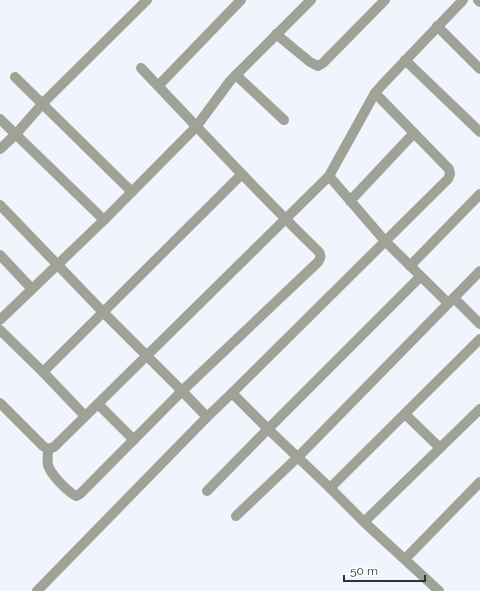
<svg xmlns="http://www.w3.org/2000/svg" width="480" height="591" font-family="Raleway,sans-serif">
	<style>
		.lines { fill: none; stroke-linecap: round; stroke-linejoin: round }
		.street { stroke: #a0a298; stroke-width: 10 }
	</style>
	<rect width="100%" height="100%" fill="#f0f4fd"/>
	<g class="lines">
		<g class="street">
			<polyline points="478,0 480,2"/>
			<polyline points="437,26 480,69"/>
			<polyline points="276,34 310,62 318,66 323,63 385,0"/>
			<polyline points="405,60 480,132"/>
			<path d="M 141,68 C 200,130 258,193 319,252 C 321,256 321,258 318,262 L 182,391 L 207,417"/>
			<polyline points="236,75 311,0"/>
			<polyline points="15,77 132,192"/>
			<polyline points="158,86 241,0"/>
			<polyline points="0,119 104,220"/>
			<polyline points="0,149 16,134 43,103 147,0"/>
			<polyline points="329,176 385,241 448,303"/>
			<polyline points="350,201 414,133"/>
			<path d="M 0,205 L 103,312 L 182,391 L 80,494 L 76,496 C 67,491 51,475 48,465 C 47,460 48,454 48,449"/>
			<polyline points="0,255 32,289"/>
			<polyline points="410,266 480,194"/>
			<polyline points="454,298 480,324"/>
			<polyline points="0,320 104,220 196,127 230,81 236,75 284,120"/>
			<polyline points="0,330 43,372 85,416"/>
			<polyline points="43,372 242,174"/>
			<polyline points="232,393 268,429 330,488 364,522 439,591"/>
			<path d="M 0,403 L 43,446 C 47,449 49,449 54,447 L 324,181 L 329,176 L 375,93 L 382,85 L 463,0"/>
			<polyline points="98,404 134,440"/>
			<polyline points="405,414 440,448"/>
			<polyline points="330,488 480,339"/>
			<polyline points="207,491 268,429 420,277"/>
			<polyline points="236,516 298,457 480,271"/>
			<polyline points="364,522 480,409"/>
			<polyline points="405,559 480,482"/>
			<polyline points="37,591 207,417 232,393 448,179 450,174 449,169 375,93"/>
		</g>
	</g>
	<path d="M344 575v6h81v-6" fill="none" stroke="#2d3139" stroke-width="2"/>
	<text x="350" y="575" font-size="12" fill="#2d3139" stroke="#ffffff" stroke-width="3" paint-order="stroke">50 m</text>
</svg>
